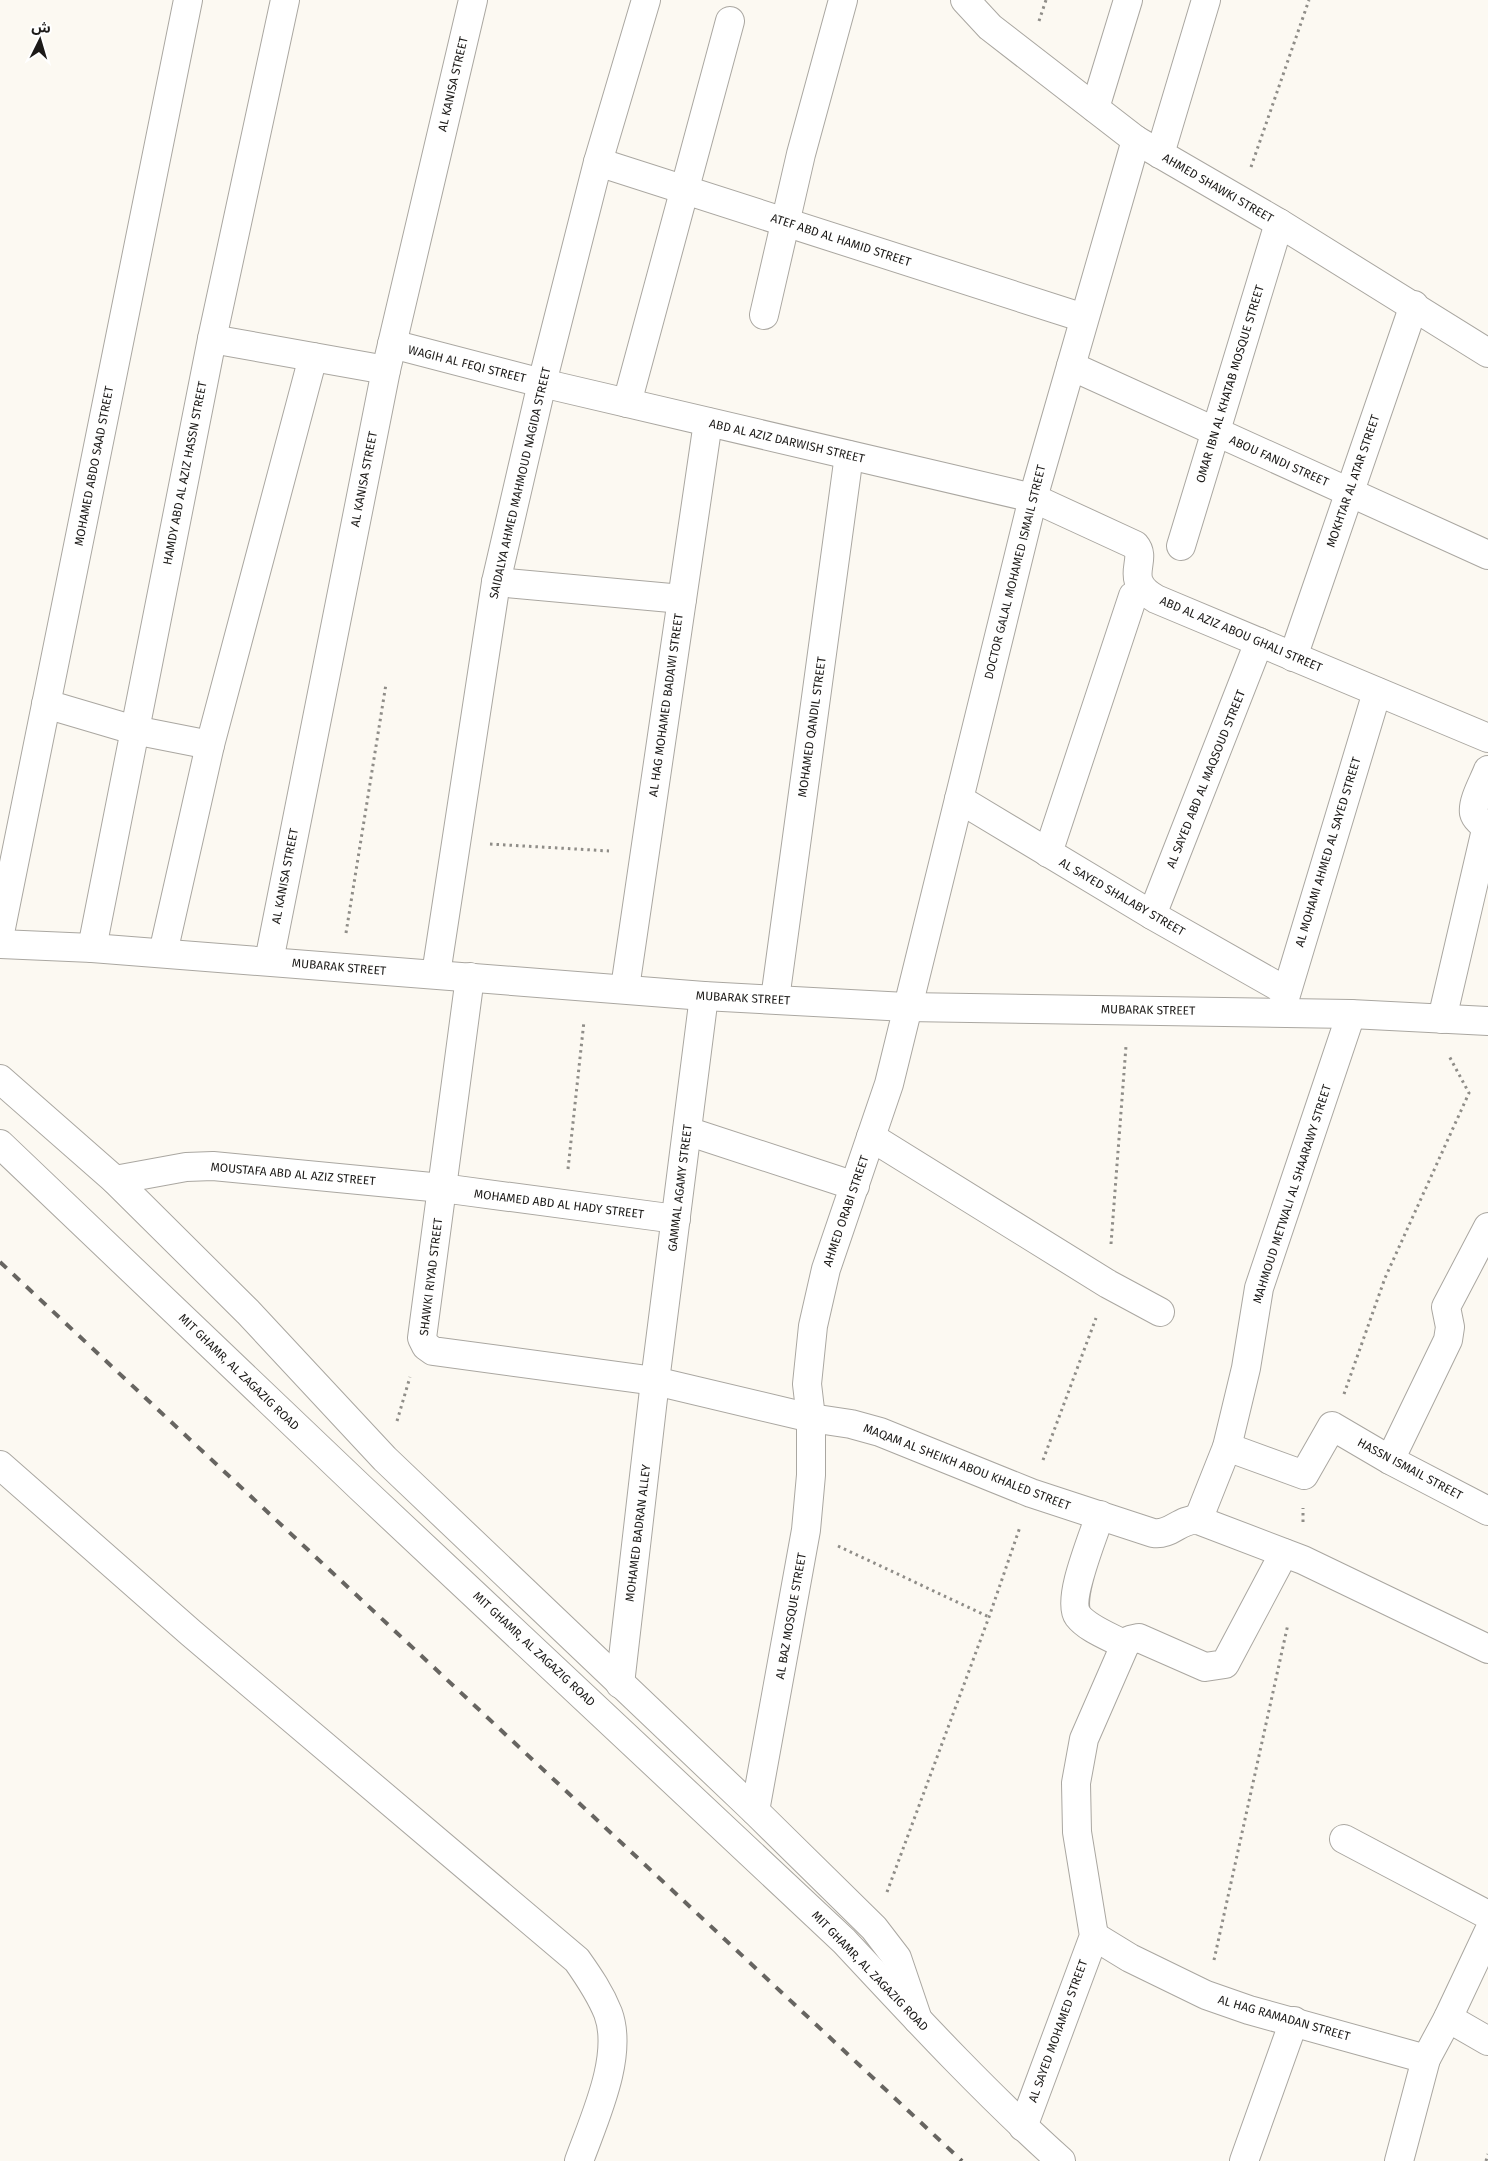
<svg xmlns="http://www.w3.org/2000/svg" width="1488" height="2161" font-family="'Fira Sans','Noto Sans Arabic',sans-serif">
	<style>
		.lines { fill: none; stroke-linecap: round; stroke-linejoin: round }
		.street-casing { stroke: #aaa7a1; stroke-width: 30 }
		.highway-casing { stroke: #aaa7a1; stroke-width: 30 }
		.path { stroke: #8f8d88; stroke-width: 3; stroke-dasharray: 2.5 4; stroke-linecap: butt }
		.street { stroke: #fff; stroke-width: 28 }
		.highway { stroke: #fff; stroke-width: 28 }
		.rail { stroke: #676561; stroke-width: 4; stroke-dasharray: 9 9; stroke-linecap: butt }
		.labels { text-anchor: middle; stroke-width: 4.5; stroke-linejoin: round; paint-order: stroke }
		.street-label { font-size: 12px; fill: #1c1a18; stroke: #fff }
	</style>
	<rect width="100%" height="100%" fill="#fcf9f2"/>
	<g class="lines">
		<g class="street-casing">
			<g id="street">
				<polyline points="965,0 990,27 1136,140 1279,223 1488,353"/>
				<polyline points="1095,108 1128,0"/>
				<polyline points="1160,154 1206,0"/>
				<polyline points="598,162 1084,318"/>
				<polyline points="764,315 801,154 843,0"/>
				<polyline points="212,339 386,370"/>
				<path d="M 392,344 L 542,383 L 1033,498 L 1135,545 C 1149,561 1121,579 1156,599 L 1488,738"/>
				<polyline points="1071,366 1488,555"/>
				<polyline points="627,403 730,21"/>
				<polyline points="1181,546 1279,223"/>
				<polyline points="496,582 682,599"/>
				<polyline points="1293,657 1414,305"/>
				<polyline points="46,704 134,730 210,745"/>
				<polyline points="959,799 1152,915 1286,991"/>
				<polyline points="1048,853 1133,596 1144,592"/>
				<polyline points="1152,915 1259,642"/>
				<polyline points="0,933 188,0"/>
				<polyline points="0,944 92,948 704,996 906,1007 1351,1014 1488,1021"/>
				<polyline points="92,948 212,339 285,0"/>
				<polyline points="163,953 210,745 313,357"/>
				<polyline points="269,961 386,370 473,0"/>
				<polyline points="436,974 496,582 542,383 598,162 646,0"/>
				<path d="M 470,977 L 422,1338 L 426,1346 L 433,1351 L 655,1381 L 811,1418 L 851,1424 L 880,1432 L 1031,1493 L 1153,1533 C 1171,1536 1180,1518 1198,1520 L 1303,1560 L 1488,1649"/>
				<polyline points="625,988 708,422"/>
				<polyline points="775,999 849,455"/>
				<polyline points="1282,1008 1377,692"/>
				<path d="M 1442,1019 L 1485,834 C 1485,821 1476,822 1474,813 C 1472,801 1484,781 1488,770"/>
				<polyline points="0,1079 115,1180 248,1312 385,1459 755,1811 874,1928 897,1958 918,2020"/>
				<polyline points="687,1131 855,1186"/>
				<polyline points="871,1137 1108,1284 1160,1312"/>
				<polyline points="115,1180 186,1167 213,1166 442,1188 676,1219"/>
				<polyline points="1227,1447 1304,1475 1332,1426 1390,1460 1488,1511"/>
				<polyline points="1390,1460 1448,1340 1450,1327 1446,1307 1488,1227"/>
				<path d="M 0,1465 L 191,1633 L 577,1960 C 589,1977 600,1993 608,2013 C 624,2056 594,2119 579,2161"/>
				<path d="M 1100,1515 C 1094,1535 1066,1600 1078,1616 C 1088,1629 1111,1637 1125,1645"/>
				<polyline points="1198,1520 1227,1447 1246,1368 1259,1288 1351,1014"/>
				<polyline points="620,1684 655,1381 704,996"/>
				<polyline points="755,1811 806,1530 811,1475 811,1418 807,1384 813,1326 826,1269 889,1084 1033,498 1136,140"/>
				<polyline points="1344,1839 1488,1915"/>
				<polyline points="1094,1936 1130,1958 1206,1995 1249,2010 1426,2059"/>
				<polyline points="1448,2018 1488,2041"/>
				<polyline points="1023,2127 1094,1936 1077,1832 1076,1783 1084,1739 1125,1645 1130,1640 1139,1638 1205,1667 1225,1664 1284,1553"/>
				<polyline points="1244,2161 1294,2021"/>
				<polyline points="1399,2161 1426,2059 1448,2018 1488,1933"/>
			</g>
		</g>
		<g class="highway-casing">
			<path id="highway" d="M 0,1144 L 363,1490 L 844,1941 C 914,2016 984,2092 1061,2161"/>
		</g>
		<g class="path">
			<polyline points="1039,21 1046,0"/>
			<polyline points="1251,167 1309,0"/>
			<polyline points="490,844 609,851"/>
			<polyline points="346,933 386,684"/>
			<polyline points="568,1169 584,1021"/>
			<polyline points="1111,1244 1126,1046"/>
			<polyline points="1344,1394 1385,1278 1469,1093 1448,1054"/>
			<polyline points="397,1421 410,1377"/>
			<polyline points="1043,1460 1096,1318"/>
			<polyline points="1303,1522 1303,1508"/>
			<polyline points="838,1546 989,1617"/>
			<polyline points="887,1892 989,1617 1020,1527"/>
			<polyline points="1214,1960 1288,1624"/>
			<polyline points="1486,2161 1488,2154"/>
		</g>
		<use href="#street" class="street"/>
		<use href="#highway" class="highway"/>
		<polyline class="rail" points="0,1262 962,2161"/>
	</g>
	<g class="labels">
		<g class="street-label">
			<text transform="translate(453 84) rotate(-77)" y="4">AL KANISA STREET</text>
			<text transform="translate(1218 188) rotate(30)" y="4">AHMED SHAWKI STREET</text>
			<text transform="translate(841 240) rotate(18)" y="4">ATEF ABD AL HAMID STREET</text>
			<text transform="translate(467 364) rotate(14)" y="4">WAGIH AL FEQI STREET</text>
			<text transform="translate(1230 384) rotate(-73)" y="4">OMAR IBN AL KHATAB MOSQUE STREET</text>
			<text transform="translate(787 441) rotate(13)" y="4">ABD AL AZIZ DARWISH STREET</text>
			<text transform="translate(1279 461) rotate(24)" y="4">ABOU FANDI STREET</text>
			<text transform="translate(94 466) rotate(-79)" y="4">MOHAMED ABDO SAAD STREET</text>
			<text transform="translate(185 473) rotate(-79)" y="4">HAMDY ABD AL AZIZ HASSN STREET</text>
			<text transform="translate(364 479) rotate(-79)" y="4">AL KANISA STREET</text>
			<text transform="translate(1353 481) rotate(-71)" y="4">MOKHTAR AL ATAR STREET</text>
			<text transform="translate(520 483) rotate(-77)" y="4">SAIDALYA AHMED MAHMOUD NAGIDA STREET</text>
			<text transform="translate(1015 572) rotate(-76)" y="4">DOCTOR GALAL MOHAMED ISMAIL STREET</text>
			<text transform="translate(1241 634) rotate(23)" y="4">ABD AL AZIZ ABOU GHALI STREET</text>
			<text transform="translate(666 705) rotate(-82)" y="4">AL HAG MOHAMED BADAWI STREET</text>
			<text transform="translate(812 727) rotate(-82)" y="4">MOHAMED QANDIL STREET</text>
			<text transform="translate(1206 779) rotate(-68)" y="4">AL SAYED ABD AL MAQSOUD STREET</text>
			<text transform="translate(1328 852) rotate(-73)" y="4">AL MOHAMI AHMED AL SAYED STREET</text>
			<text transform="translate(285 876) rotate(-79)" y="4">AL KANISA STREET</text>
			<text transform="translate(1122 897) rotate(30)" y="4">AL SAYED SHALABY STREET</text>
			<text transform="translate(339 967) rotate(5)" y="4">MUBARAK STREET</text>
			<text transform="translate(743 998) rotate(3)" y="4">MUBARAK STREET</text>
			<text transform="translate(1148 1010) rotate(1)" y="4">MUBARAK STREET</text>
			<text transform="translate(293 1174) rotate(5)" y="4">MOUSTAFA ABD AL AZIZ STREET</text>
			<text transform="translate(680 1188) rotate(-83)" y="4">GAMMAL AGAMY STREET</text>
			<text transform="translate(1292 1194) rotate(-72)" y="4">MAHMOUD METWALI AL SHAARAWY STREET</text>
			<text transform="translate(559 1204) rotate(7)" y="4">MOHAMED ABD AL HADY STREET</text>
			<text transform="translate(846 1211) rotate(-71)" y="4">AHMED ORABI STREET</text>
			<text transform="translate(431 1277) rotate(-83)" y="4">SHAWKI RIYAD STREET</text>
			<text transform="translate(239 1372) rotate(44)" y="4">MIT GHAMR, AL ZAGAZIG ROAD</text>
			<text transform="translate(967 1467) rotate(21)" y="4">MAQAM AL SHEIKH ABOU KHALED STREET</text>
			<text transform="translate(1410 1469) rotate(28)" y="4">HASSN ISMAIL STREET</text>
			<text transform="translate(638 1533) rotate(-83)" y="4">MOHAMED BADRAN ALLEY</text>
			<text transform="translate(791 1616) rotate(-80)" y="4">AL BAZ MOSQUE STREET</text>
			<text transform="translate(534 1649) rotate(43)" y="4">MIT GHAMR, AL ZAGAZIG ROAD</text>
			<text transform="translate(870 1971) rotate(46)" y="4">MIT GHAMR, AL ZAGAZIG ROAD</text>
			<text transform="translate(1284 2018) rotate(16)" y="4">AL HAG RAMADAN STREET</text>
			<text transform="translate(1058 2031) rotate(-70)" y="4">AL SAYED MOHAMED STREET</text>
		</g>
	</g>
	<g transform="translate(40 40) rotate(5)" stroke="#ffffff" stroke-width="4" paint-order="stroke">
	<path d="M0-4L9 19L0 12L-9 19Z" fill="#1c1a18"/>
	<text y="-8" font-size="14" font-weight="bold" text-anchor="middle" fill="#1c1a18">ش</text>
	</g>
</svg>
